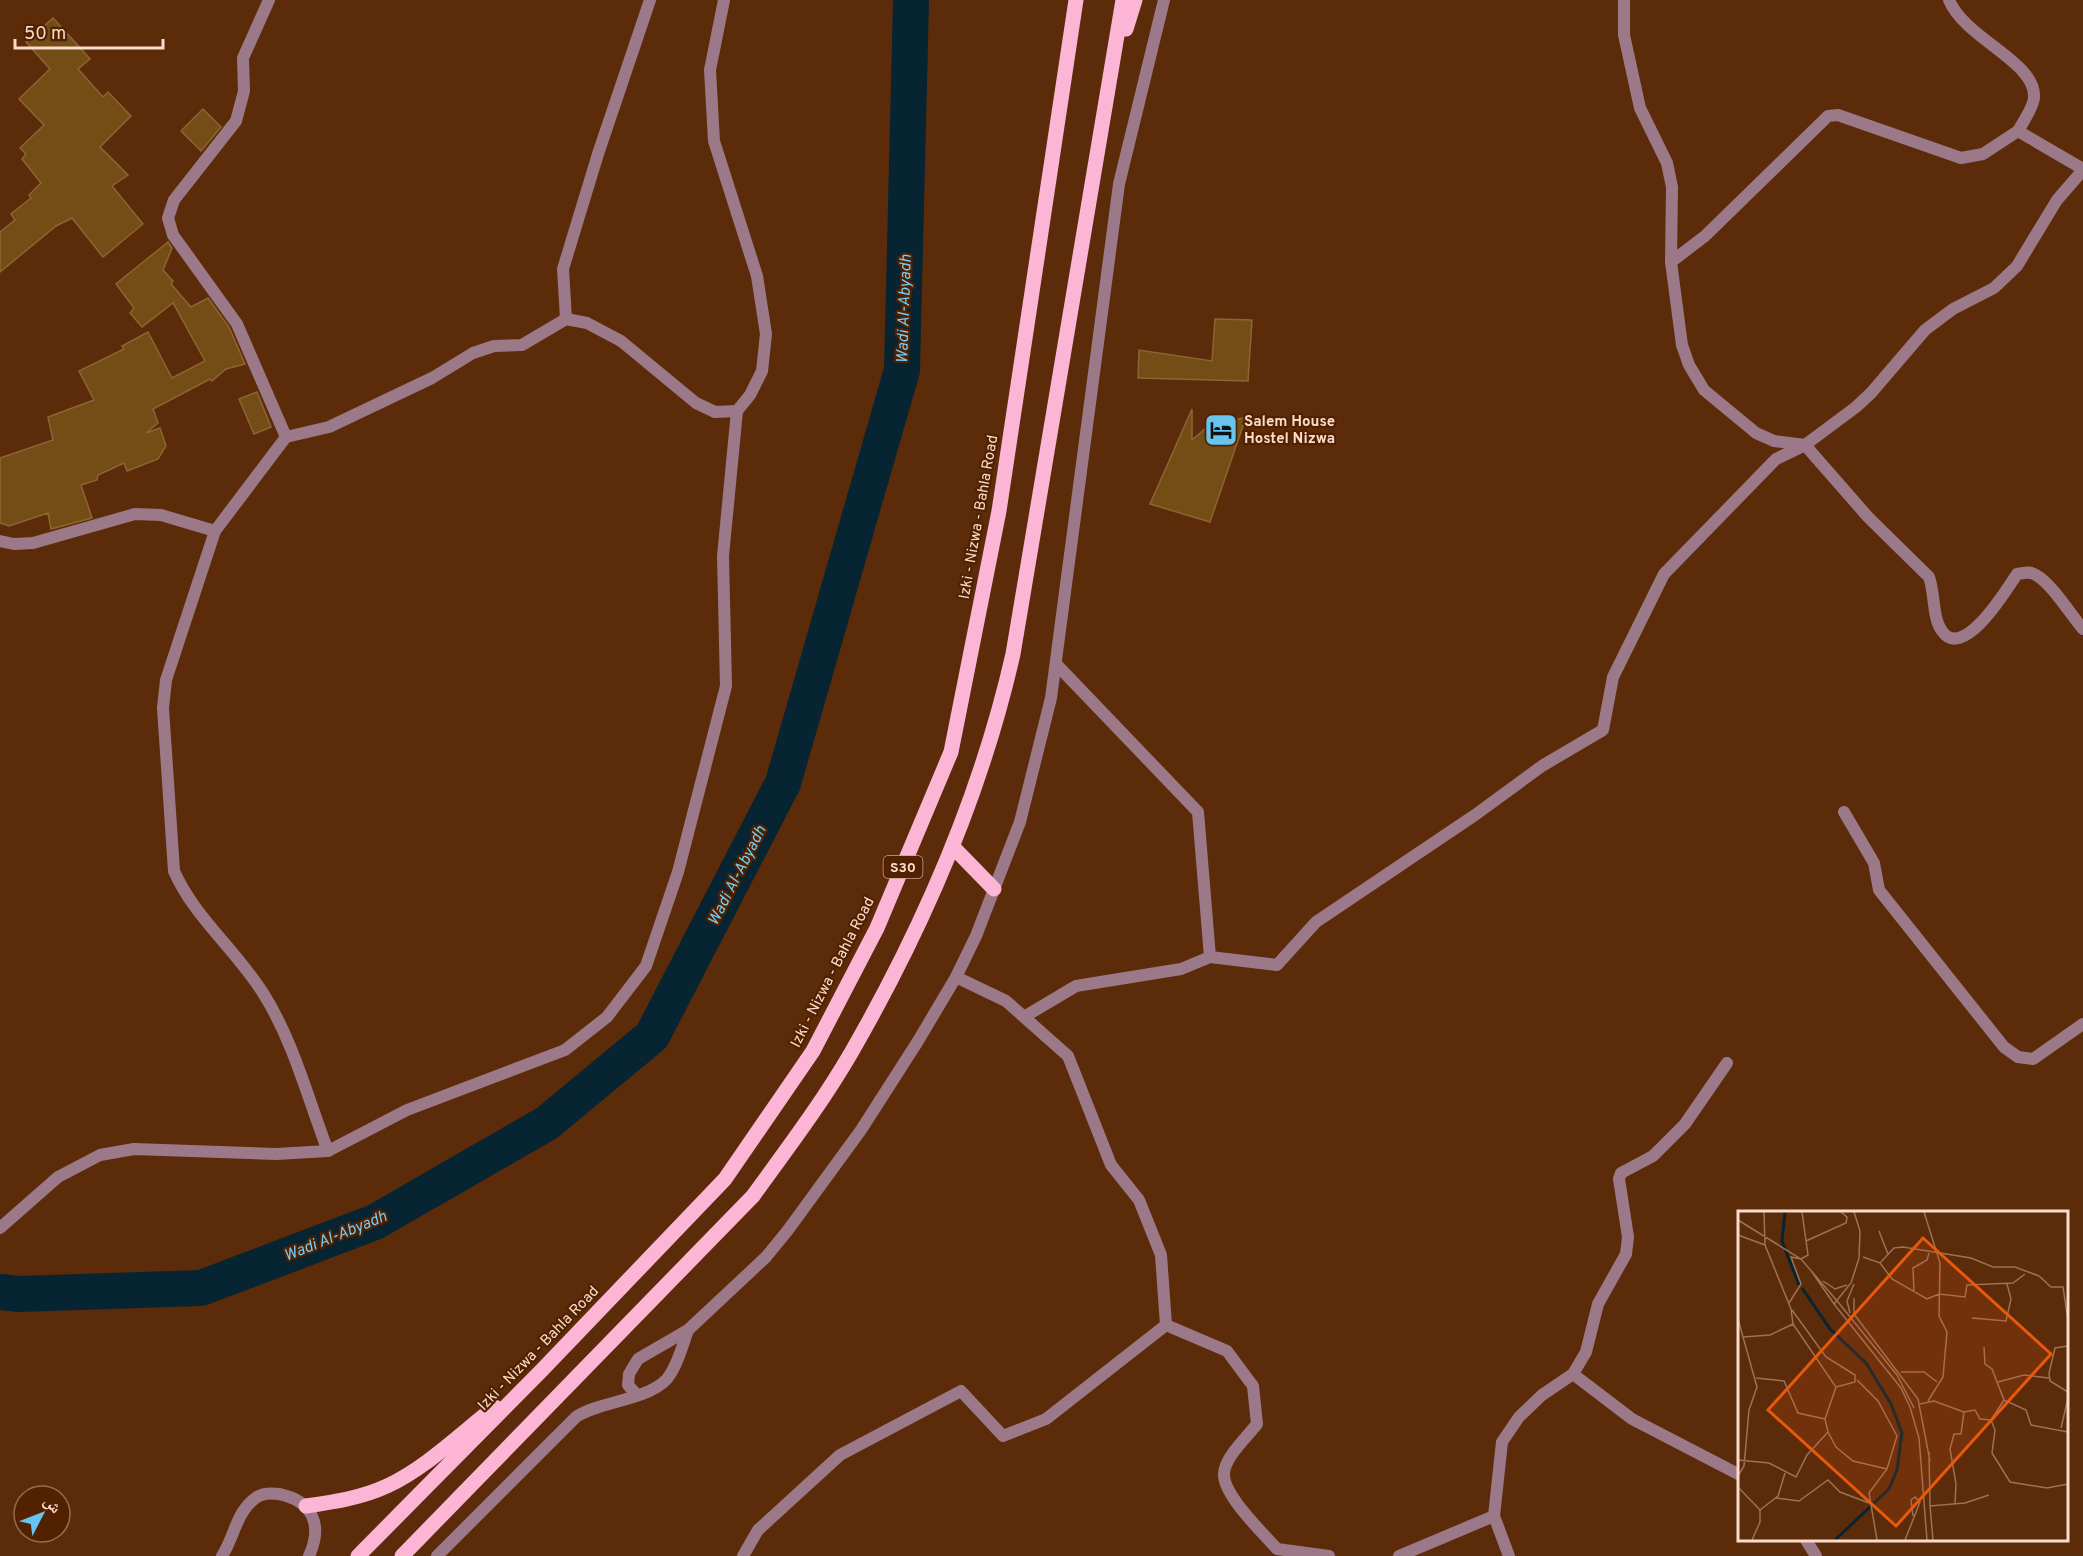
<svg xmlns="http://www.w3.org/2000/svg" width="2083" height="1556" font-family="Overpass,'Noto Naskh Arabic',sans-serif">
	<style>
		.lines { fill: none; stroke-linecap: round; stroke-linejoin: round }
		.river { stroke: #062431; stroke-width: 36 }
		.building { fill: #734c16; stroke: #8d6533; stroke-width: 1.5 }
		.street { stroke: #9c7988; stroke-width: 12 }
		.primary { stroke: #fcb5d5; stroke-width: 15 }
		.labels { text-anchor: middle; stroke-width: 4.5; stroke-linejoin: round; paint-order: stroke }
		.shield { fill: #512100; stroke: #c8a38d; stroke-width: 1.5 }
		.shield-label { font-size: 14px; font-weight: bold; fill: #fbdbca }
		.poi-label { font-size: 15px; font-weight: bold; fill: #fbdbca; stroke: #512100; text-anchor: start }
		.street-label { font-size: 15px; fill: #fbdbca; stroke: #512100 }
		.water-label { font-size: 16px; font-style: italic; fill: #70cffb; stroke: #512100 }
		.inset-river { fill: none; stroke: #062431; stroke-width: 3 }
		.inset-road { fill: none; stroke: #9c7157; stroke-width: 1.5 }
		.view { fill: #e8590c; fill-opacity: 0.15; stroke: #e8590c; stroke-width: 3 }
		.inset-edge { fill: none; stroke: #fbdbca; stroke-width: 3 }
	</style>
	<rect width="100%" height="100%" fill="#5c2b0a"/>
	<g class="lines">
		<polyline class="river" points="0,1292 19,1294 201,1288 375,1222 547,1123 652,1036 783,783 902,370 911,0"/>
	</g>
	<g class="building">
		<polygon points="53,18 90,59 78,69 103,97 108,92 131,116 100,147 128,175 112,186 143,224 103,257 72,218 56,226 0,272 0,232 15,220 11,214 31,198 29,195 41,183 22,159 26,154 20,148 44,125 19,99 50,69 26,42"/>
		<polygon points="203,109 221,127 201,151 181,131"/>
		<polygon points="168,242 172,248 163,270 173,281 171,284 191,307 208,298 229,327 245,364 226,369 212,381 210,379 153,409 158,423 146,433 160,428 166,446 158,459 127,471 124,463 98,475 97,480 81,485 92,518 51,529 48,513 9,526 0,523 0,458 53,440 48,417 94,400 79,371 124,349 122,346 148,332 172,378 205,361 173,303 142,327 130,313 134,308 116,284"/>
		<polygon points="1215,319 1252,320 1248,381 1138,378 1139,350 1212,361"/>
		<polygon points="257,392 271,427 254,434 239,399"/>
		<polygon points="1192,409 1192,440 1205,429 1246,417 1210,522 1150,504"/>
	</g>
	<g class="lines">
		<g class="street">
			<polyline points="269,0 243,58 244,91 236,121 174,200 168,218 173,235 237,324 286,437"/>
			<path d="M 1624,0 L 1624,35 L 1640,108 L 1667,163 L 1672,187 L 1671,262 L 1682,345 L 1689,365 L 1704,390 L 1756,433 L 1774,441 L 1805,445 L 1868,517 L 1929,577 C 1935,593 1932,617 1942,631 C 1963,662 2007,589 2017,574 C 2024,573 2030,571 2036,575 C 2052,584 2071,615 2083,629"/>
			<path d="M 1949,0 C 1965,39 2037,62 2034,98 C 2033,108 2023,122 2018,131 L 2083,169"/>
			<polyline points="1671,262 1705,236 1828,116 1838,115 1961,158 1983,154 2018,131"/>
			<polyline points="566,319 587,323 621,341 696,403 715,412 737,411 750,395 762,371 766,334 757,276 714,141 710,70 724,0"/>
			<polyline points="0,541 14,544 33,543 135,514 161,515 215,531"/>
			<polyline points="1057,665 1198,812 1210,957"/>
			<polyline points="1844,812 1874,863 1879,890 2004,1047 2018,1057 2033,1059 2083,1024"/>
			<polyline points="1024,1017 1076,986 1181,969 1210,957 1277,965 1316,922 1475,815 1542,766 1603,730 1613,677 1664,574 1776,459 1805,445 1856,407 1871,393 1925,330 1953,309 1994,288 2017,266 2057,200 2083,170"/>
			<path d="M 328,1151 C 308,1099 293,1040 263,993 C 236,950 194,917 174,871 L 163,708 L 166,680 L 215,531 L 286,437 L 329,427 L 432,378 L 473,353 L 494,346 L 522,345 L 566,319 L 563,269 L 598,154 L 650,0"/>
			<polyline points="0,1228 58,1177 100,1155 134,1149 276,1154 328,1151 407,1110 565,1050 607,1017 646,966 678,872 726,686 723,556 737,411"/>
			<path d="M 1166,1325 L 1227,1351 L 1253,1386 L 1257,1424 C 1247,1437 1224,1458 1224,1474 C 1223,1495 1263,1533 1277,1549 L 1329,1556"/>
			<polyline points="1573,1374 1632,1419 1740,1475"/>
			<polyline points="636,1394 628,1385 629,1374 638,1359 688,1330 766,1257 788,1230 861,1130 918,1041 956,977 976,936 1020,822 1051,698 1119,184 1164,0"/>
			<polyline points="1494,1516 1502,1442 1519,1417 1542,1395 1573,1374 1586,1352 1598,1304 1626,1254 1628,1237 1619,1179 1621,1173 1653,1156 1685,1124 1727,1063"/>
			<polyline points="1806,1540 1816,1556"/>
			<path d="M 222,1556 C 235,1536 236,1511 257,1497 C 263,1493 272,1493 279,1494 C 313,1501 323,1525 309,1556"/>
			<path d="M 437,1556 L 576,1417 C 601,1400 657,1400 671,1373 C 679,1360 683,1344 688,1330"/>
			<polyline points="743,1556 758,1530 840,1455 961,1391 1003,1436 1046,1419 1166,1325 1161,1255 1139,1200 1111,1165 1068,1056 1006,1001 956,977"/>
			<polyline points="1399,1556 1494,1516 1509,1556"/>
		</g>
		<g class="primary">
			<polyline points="1126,29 1135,0"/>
			<polyline points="953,847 994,889"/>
			<path d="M 306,1506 C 334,1502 361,1498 387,1486 C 426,1468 461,1433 495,1407"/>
			<polyline points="358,1556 542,1370 725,1179 813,1051 877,928 951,752 999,511 1076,0"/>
			<path d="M 402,1556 L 753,1196 C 787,1149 822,1103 851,1053 C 923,928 981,795 1013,654 L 1123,0"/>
		</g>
	</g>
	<defs>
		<g id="hotel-square" transform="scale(1.725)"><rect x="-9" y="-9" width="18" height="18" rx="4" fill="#67c4ef" stroke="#512100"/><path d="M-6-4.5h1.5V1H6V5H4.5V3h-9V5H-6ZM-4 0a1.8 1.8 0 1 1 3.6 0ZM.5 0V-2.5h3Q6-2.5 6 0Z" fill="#111"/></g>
	</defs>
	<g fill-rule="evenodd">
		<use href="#hotel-square" x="1221" y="430"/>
	</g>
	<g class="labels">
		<rect class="shield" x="883.5" y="856" width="39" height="22" rx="4.5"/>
		<g class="shield-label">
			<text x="903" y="872">S30</text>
		</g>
		<g class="poi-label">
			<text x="1244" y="426">Salem House<tspan x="1244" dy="17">Hostel Nizwa</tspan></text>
		</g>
		<g class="street-label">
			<text transform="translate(978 517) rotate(-80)" y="5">Izki - Nizwa - Bahla Road</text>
			<text transform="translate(832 972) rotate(-63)" y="5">Izki - Nizwa - Bahla Road</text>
			<text transform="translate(538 1348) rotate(-46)" y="5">Izki - Nizwa - Bahla Road</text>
		</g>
		<g class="water-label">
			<text transform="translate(903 309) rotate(-88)" y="6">Wadi Al-Abyadh</text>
			<text transform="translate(736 875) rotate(-63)" y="6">Wadi Al-Abyadh</text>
			<text transform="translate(335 1235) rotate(-22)" y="6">Wadi Al-Abyadh</text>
		</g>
	</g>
	<g transform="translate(1738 1211)">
		<rect width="330" height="330" fill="#5c2b0a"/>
		<path class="inset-river" d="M 47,1 L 44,30 L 61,74M 64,77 L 92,118 L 128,152 L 153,193 L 164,222 L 159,259 L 151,278 L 97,329"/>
		<path class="inset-road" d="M 26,1 L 27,34 L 53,98 L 55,113 L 98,176 L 87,208 L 90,221 L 98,236 L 115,250 L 149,258M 116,1 L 122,20 L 121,47 L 113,72 L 96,93 L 163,177 L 172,196 L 181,227 L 189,329M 186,1 L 202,52 L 201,105 L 209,121 L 205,166 L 190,190M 0,9 L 63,48 L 100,91M 141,20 L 150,43M 0,24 L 27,34M 68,30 L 108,12 L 109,6 L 103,1M 125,46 L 142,52 L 156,37 L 165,36 L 233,47 L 255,56 L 277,56 L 301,65 L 313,76 L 325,76 L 330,110M 142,52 L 154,68 L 189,88 L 201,83 L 227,86 L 229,74 L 275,72 L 287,63M 74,61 L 96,93M 85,70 L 97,78 L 109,74M 176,81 L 175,57 L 189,49 L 191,42M 116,87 L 116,103 L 180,188 L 192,250M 100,91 L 159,164 L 176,197M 51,92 L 63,73 L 53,46 L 63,48 L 70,44 L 64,1M 54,99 L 88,146 L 117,164 L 117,171 L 98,176M 112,102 L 109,90 L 116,73M 234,107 L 268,110 L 273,88 L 269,73M 0,108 L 19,176 L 11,199 L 6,255 L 0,265M 5,126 L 32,124 L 55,113M 330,135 L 317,137 L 311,162 L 312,170 L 330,181M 246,136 L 247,153 L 254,158 L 266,189M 163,161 L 186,161 L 199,171M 18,167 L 46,170 L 60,202 L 87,208M 119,169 L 140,190 L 159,225 L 149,258 L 131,282 L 139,329M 260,171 L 286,164 L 311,167M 182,193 L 196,190 L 226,201 L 223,223 L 216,223 L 212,238 L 218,273 L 217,293M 226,201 L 237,199 L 242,208 L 253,209 L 266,189 L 288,199 L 293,214 L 330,221M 253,209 L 257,219 L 254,242 L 272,271 L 309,277 L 330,273M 323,217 L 330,187M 191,241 L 192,295 L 227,292 L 251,284M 0,249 L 31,252 L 58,266 L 69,244 L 90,221M 0,276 L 22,299 L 22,311 L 14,329M 38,287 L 61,290 L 90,269 L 102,281 L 131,292M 192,295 L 195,329M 22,299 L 40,285 L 47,262M 167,329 L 182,291 L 177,286 L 173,289 L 175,305"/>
		<path class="view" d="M 185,27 L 313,143 L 158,315 L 30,199 Z"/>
		<rect width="330" height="330" class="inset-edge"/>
	</g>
	<g transform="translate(42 1514) rotate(48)"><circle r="28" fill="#512100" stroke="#956b51" stroke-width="1.5"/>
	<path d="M0-4.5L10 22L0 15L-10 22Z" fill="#67c4ef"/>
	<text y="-9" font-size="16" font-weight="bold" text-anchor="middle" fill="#fbdbca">ش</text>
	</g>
	<path d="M15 39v9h148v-9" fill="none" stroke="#fbdbca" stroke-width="3"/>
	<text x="24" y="39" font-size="18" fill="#fbdbca" stroke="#512100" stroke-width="4.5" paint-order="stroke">50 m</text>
</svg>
